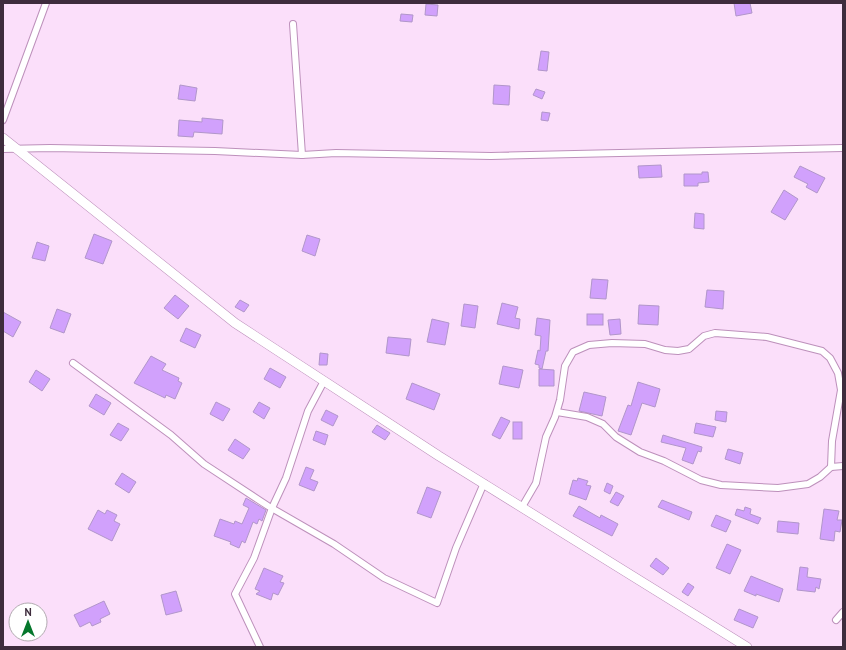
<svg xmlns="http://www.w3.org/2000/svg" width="846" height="650" font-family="'PT Sans',sans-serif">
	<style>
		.building { fill: #d1a1fc; stroke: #b196ca }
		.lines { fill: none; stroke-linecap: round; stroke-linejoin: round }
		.street-casing { stroke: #bd90bb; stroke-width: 8 }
		.secondary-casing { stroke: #bd90bb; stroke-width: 10 }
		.street { stroke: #fff; stroke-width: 6 }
		.secondary { stroke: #fff; stroke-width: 9 }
	</style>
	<rect width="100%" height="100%" fill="#fbdffa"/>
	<g class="building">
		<polygon points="734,3 750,3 752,13 736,16"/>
		<polygon points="426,4 438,5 437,16 425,15"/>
		<polygon points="401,14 413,15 412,22 400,21"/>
		<polygon points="541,51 549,52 547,71 538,70"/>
		<polygon points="180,85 197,88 195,101 178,99"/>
		<polygon points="494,85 510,86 509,105 493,104"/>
		<polygon points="536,89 545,92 542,99 533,95"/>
		<polygon points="542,112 550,113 548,121 541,120"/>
		<polygon points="202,118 223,120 222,134 194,132 193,137 178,136 179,120 202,122"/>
		<polygon points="661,165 662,177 639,178 638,166"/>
		<polygon points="800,166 825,178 817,193 806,187 808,184 794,177"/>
		<polygon points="702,172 708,172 709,182 698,183 698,186 684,186 684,174 702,174"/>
		<polygon points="784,190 798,199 785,220 771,212"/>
		<polygon points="695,213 704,214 704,229 694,228"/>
		<polygon points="94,234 112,241 103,264 85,258"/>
		<polygon points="307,235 320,239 315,256 302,251"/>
		<polygon points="37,242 49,246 45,261 32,258"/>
		<polygon points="592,279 608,280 606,299 590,298"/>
		<polygon points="707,290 724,291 723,309 705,307"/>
		<polygon points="175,295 189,306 178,319 164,308"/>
		<polygon points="240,300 249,305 244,312 235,307"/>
		<polygon points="502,303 518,307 515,318 520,319 519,329 497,324"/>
		<polygon points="464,304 478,306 475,328 461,326"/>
		<polygon points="639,305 659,306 658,325 638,324"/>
		<polygon points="57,309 71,314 64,333 50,328"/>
		<polygon points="3,312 21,322 13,337 3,331"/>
		<rect x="587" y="314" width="16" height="11"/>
		<polygon points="537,318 550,320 548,351 546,351 542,369 539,368 539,365 535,364 538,350 540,351 541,336 535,335"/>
		<polygon points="432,319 449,323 445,345 427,342"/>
		<polygon points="620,319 621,334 610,335 608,320"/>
		<polygon points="186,328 201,335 195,348 180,341"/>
		<polygon points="388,337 411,339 409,356 386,353"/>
		<polygon points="320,353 328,354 327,365 319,365"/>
		<polygon points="151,356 166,364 162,370 179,378 178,381 182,383 175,399 166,395 165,398 134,383"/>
		<polygon points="503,366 523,370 519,388 499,384"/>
		<polygon points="270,368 286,377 280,388 264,379"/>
		<polygon points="539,369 554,370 554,386 539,386"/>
		<polygon points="36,370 50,379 42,391 29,382"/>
		<polygon points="638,382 660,389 655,407 642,403 631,435 618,431 628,405 631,406"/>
		<polygon points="412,383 440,394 434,410 406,399"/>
		<polygon points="584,392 606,397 602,416 579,411"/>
		<polygon points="96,394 111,403 104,415 89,406"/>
		<polygon points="216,402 230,409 223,421 210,414"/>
		<polygon points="259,402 270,408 264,419 253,412"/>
		<polygon points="326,410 338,416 333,426 321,420"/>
		<polygon points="716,411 727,412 726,422 715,420"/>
		<polygon points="501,417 510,421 500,439 492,435"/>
		<rect x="513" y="422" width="9" height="17"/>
		<polygon points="118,423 129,429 121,441 110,435"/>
		<polygon points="696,423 716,427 713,437 694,433"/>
		<polygon points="377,425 390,433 385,440 372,432"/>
		<polygon points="316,431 328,435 325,445 313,440"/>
		<polygon points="663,435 702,447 701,452 698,451 693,464 682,460 686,448 661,442"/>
		<polygon points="235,439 250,449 243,459 228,450"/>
		<polygon points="728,449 743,453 740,464 725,459"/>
		<polygon points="306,467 314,470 310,479 318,482 314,491 299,485"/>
		<polygon points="122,473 136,482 129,493 115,484"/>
		<polygon points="578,478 588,481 586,485 591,486 586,500 569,494 573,480 577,481"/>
		<polygon points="607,483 613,486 610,494 604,491"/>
		<polygon points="427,487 441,492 431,518 417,513"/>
		<polygon points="616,492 624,496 618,506 610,502"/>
		<polygon points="246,498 266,510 262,521 259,519 257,524 253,522 245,543 242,541 239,548 230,544 231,542 214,536 220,519 234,524 235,521 242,524 249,508 243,505"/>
		<polygon points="662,500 692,512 689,520 658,507"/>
		<polygon points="579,506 600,518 601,515 618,524 612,536 573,516"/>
		<polygon points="745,507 751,509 750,514 761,518 758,524 735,515 737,509 744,511"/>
		<polygon points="824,509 839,511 837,520 842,520 840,532 835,531 834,541 820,539"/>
		<polygon points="98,510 105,514 107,510 117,515 114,521 120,524 112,541 88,529"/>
		<polygon points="716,515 731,521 726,532 711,526"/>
		<polygon points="778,521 799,523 798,534 777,532"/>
		<polygon points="727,544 741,550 730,574 716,568"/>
		<polygon points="656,558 669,568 663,575 650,566"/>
		<polygon points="800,567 808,568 807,577 821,579 819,589 816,587 815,592 797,590"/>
		<polygon points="264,568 283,576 280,582 284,583 278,595 273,593 271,600 256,594 260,591 255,589"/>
		<polygon points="751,576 783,589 779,602 756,594 756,596 744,591"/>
		<polygon points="688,583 694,587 688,596 682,592"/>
		<polygon points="176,591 182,611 166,615 161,595"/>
		<polygon points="104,601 110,614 100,619 101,622 92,626 90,622 80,627 74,615"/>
		<polygon points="739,609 758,617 753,628 734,620"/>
	</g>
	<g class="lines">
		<g class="street-casing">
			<g id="street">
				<polyline points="293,24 302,155"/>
				<polyline points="3,120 46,3"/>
				<polyline points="3,149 50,148 215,151 302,155 336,153 491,156 843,148"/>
				<polyline points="73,363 171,435 204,464 268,506 334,544 384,578 437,603 456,548 484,483"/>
				<polyline points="557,412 587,417 603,424 616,437 640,452 664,461 701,480 721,485 778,488 808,484 820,477 831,467 843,466"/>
				<polyline points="522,507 536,483 546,437 555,417 560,400 565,366 573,352 589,345 612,343 645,344 665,350 678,351 689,349 704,336 715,333 767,337 822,351 830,358 838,373 841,390 832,441 831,467"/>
				<polyline points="836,620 843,612"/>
				<polyline points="260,647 235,594 254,558 272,508 286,478 308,411 324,381"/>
			</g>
		</g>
		<g class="secondary-casing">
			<polyline id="secondary" points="3,138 235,323 439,456 747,647"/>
		</g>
		<use href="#street" class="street"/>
		<use href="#secondary" class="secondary"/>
	</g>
	<rect width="846" height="650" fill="none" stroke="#3e2c3d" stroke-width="8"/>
	<g transform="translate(28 622)"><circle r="19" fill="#ffffff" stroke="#b2abb1"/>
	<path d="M0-3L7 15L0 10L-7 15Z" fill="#05772c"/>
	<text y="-6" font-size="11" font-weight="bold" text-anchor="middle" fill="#3e2c3d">N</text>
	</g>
</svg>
